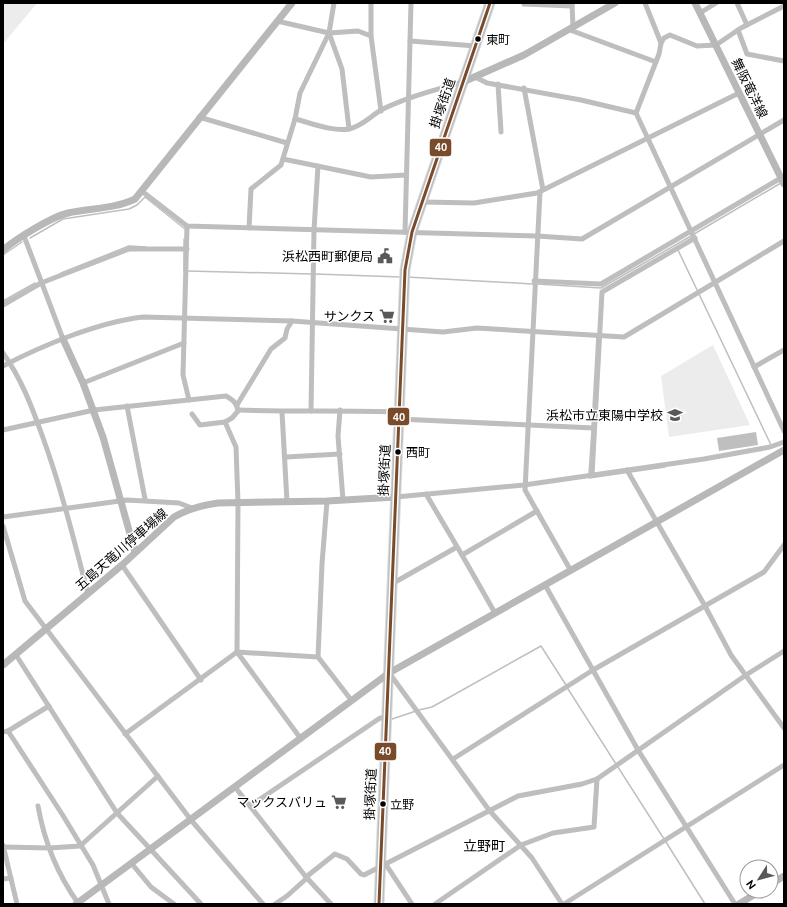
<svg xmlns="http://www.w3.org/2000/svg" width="787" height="907" font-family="Ubuntu,'Noto Sans JP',sans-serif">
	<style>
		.green { fill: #ececec }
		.water { fill: #bfbfbf }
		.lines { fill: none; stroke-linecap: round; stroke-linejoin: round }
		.stream { stroke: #bfbfbf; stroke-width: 1.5 }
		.highway-casing { stroke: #dbdbdb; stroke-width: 11 }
		.street { stroke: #bebebe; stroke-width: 5 }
		.secondary { stroke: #b8b8b8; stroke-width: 7 }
		.highway { stroke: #bebebe; stroke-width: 9 }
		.bus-1-casing { stroke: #fff; stroke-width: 6 }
		.bus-1 { stroke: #7a4b2a; stroke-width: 3 }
		.bus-dot { fill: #000; stroke: #fff; stroke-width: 1.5 }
		.labels { text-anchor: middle; stroke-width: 3; stroke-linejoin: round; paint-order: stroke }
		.bus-label { font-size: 12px; fill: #000; stroke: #fff; text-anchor: start }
		.street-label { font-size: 13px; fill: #000; stroke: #fff }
		.poi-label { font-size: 13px; fill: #000; stroke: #fff; text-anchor: end }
		.neighbourhood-label { font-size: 14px; fill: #000; stroke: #fff }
		.line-badge { stroke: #fff; stroke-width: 1.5 }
		.badge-label { font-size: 11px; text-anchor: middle; font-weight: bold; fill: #fff }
	</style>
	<rect width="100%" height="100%" fill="#fff"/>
	<g class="green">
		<polygon points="3,3 37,3 3,44"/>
		<polygon points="713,345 750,425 669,437 661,376"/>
	</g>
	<polygon class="water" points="756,432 758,445 719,451 717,438"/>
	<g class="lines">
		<g class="stream">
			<polyline points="694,234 781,183"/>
			<polyline points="30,238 63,219 129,209 137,205 145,197 185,229"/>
			<polyline points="184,247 184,239"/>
			<polyline points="678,250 771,445"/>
			<polyline points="184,251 184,271"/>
			<polyline points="3,255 22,242"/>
			<polyline points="187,271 312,274"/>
			<polyline points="61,273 129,246 146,247"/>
			<polyline points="315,274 401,277"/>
			<polyline points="407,277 533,284"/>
			<polyline points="537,284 601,288 691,236"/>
			<polyline points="3,301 35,283"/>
			<polyline points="592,426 597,336"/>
			<polyline points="589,474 592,430"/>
			<polyline points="589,478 665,467"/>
			<polyline points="568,689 664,839"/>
			<polyline points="419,710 432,707 541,646 566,685"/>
			<polyline points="389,720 416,711"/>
			<polyline points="666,842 705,904"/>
		</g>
		<g class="highway-casing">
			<polyline id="highway" points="379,904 405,270 412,232 490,3"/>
		</g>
		<g class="street">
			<polyline points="572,3 573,28"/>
			<polyline points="737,3 747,25"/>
			<polyline points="524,4 572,6"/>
			<polyline points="700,13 716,3"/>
			<polyline points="277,21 329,33 358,31 371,36 371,3"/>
			<polyline points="570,30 656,62"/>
			<polyline points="738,30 747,54 784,61"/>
			<polyline points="329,33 342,69 349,129"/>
			<polyline points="371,36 381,111"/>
			<polyline points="410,41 476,46"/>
			<polyline points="661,43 664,38 670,35 697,46 716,45 741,28 784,6"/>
			<polyline points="475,77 487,83 581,100 636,113 784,431"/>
			<polyline points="498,84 501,132"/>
			<polyline points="524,88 543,190"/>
			<polyline points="636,113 659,54 661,43 645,3"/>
			<polyline points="199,117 287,143"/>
			<path d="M 295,119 C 311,123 333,132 349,129 C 362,126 371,116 381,110 C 407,97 435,90 463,82"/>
			<polyline points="283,159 371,177 406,175"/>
			<polyline points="143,192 187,226 537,236 582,239 784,120"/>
			<polyline points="540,192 525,490 571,571"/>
			<polyline points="422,202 474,203 537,193 739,93"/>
			<polyline points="187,226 183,375 189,400"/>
			<polyline points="249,228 251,189 281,165 295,119 300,93 329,33 334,3"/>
			<polyline points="405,232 411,3"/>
			<polyline points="24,236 63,339"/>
			<polyline points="534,281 601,284 781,178"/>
			<polyline points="3,305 41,283 129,249 187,249"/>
			<path d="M 3,353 C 21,378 32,407 42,435 C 61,487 74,540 88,594"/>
			<path d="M 3,366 C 43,345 99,322 143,317 L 292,321 L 443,332 L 477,328 L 624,337 L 784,241"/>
			<polyline points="754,367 784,350"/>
			<polyline points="83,383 184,343"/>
			<polyline points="237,405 271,349 285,338 287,329 292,321"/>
			<polyline points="127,406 145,499"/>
			<path d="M 238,410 C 292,412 346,410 399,412"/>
			<polyline points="340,410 338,436 343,500"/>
			<polyline points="311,411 314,230 318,166"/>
			<polyline points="282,412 287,502"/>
			<polyline points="192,414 200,425 225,422"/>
			<polyline points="399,419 594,428"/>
			<path d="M 3,430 L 94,410 L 226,396 C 233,400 237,403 238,411 L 232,418 L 225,422 L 236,447 L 238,503 L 237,652 L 301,739"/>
			<polyline points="286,457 340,454"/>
			<polyline points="627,470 705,606 731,655 784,728"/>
			<polyline points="592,475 602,292 695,238"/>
			<polyline points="426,494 462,555 537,511"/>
			<polyline points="396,497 524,485 704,459 770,447 784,442"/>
			<polyline points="327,501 322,564 318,657 352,701"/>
			<polyline points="3,517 127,500 179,503 192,508"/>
			<polyline points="3,526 25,601 191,820 263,904"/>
			<polyline points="462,555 495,613"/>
			<polyline points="122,565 201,680"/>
			<polyline points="393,580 397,581 457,547"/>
			<polyline points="545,585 638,750 735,904"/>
			<polyline points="16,655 117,813 201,904"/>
			<polyline points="390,674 489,810 532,858 562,904"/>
			<polyline points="8,731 62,814 93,865 109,904"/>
			<polyline points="3,732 8,731 49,706"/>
			<polyline points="125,734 237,652 318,657"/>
			<polyline points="453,759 593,670 764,572 784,545"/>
			<polyline points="235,787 306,877 331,904"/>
			<path d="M 38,806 C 44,840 58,875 78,903"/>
			<polyline points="250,806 380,718 387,718"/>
			<polyline points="3,845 17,904"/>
			<polyline points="4,847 49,848 80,846 158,776"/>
			<polyline points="385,863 412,904"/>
			<polyline points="132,864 151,887 174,904"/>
			<polyline points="306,877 335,854 347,859 361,874 364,875 518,796 582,784 597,779 746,675 784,651"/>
			<polyline points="3,879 11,878"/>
			<polyline points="275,904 287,896 307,878"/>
			<polyline points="435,904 521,845 553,833 594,827 597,779"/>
			<polyline points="564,904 784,765"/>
		</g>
		<g class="secondary">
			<polyline points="695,3 784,184"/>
			<polyline points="463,82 524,55 615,3"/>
			<path d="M 3,250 C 16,239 51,217 68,213 C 90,208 114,209 135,199 L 292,3"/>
			<polyline points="63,339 83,383 103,437 135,552"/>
			<path d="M 3,665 L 122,565 L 174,517 C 188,509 202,505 218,503 L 327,501 L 396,497"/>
			<polyline points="771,884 784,876"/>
			<polyline points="76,904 389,673 784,450"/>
			<polyline points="739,904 760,891"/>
		</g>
		<use href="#highway" class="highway"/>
		<g class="bus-1-casing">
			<polyline id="bus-1" points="379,904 405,270 412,232 490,3"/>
		</g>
		<use href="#bus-1" class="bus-1"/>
	</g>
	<defs>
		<g id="civic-bare" transform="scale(1.2)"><path d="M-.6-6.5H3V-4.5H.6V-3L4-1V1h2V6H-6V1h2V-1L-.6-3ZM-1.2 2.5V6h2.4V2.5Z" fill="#595959" stroke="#fff" stroke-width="2.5" paint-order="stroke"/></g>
		<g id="supermarket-bare" transform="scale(1.2)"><path d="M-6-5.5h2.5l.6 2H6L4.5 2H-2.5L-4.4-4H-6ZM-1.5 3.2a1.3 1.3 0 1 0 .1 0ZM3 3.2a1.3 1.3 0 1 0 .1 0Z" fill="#595959" stroke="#fff" stroke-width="2.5" paint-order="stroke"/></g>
		<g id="school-bare" transform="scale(1.2)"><path d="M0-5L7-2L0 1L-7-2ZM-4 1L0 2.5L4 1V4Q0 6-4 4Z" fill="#595959" stroke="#fff" stroke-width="2.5" paint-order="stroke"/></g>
	</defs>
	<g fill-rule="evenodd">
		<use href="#civic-bare" x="385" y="256"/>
		<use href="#supermarket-bare" x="387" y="316"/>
		<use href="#school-bare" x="675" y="415"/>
		<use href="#supermarket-bare" x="339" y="802"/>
	</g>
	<g class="bus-dot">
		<circle cx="478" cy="39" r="3.5"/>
		<circle cx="398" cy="452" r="3.5"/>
		<circle cx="383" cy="804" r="3.5"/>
	</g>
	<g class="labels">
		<g class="bus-label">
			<text x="486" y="44">東町</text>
			<text x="406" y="457">西町</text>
			<text x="390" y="809">立野</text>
		</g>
		<g class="street-label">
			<text transform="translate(750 88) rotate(64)" y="5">舞阪竜洋線</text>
			<text transform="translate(442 103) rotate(-71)" y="5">掛塚街道</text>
			<text transform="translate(384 470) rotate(-88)" y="5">掛塚街道</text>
			<text transform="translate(121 549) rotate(-41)" y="5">五島天竜川停車場線</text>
			<text transform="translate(370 794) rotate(-88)" y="5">掛塚街道</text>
		</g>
		<g class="poi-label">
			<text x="373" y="261">浜松西町郵便局</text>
			<text x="375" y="321">サンクス</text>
			<text x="663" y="420">浜松市立東陽中学校</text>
			<text x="327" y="807">マックスバリュ</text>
		</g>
		<g class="neighbourhood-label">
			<text x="484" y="851">立野町</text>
		</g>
	</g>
	<g class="line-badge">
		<rect x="429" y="138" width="23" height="19" rx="4" fill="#7a4b2a"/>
		<rect x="387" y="407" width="23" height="19" rx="4" fill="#7a4b2a"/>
		<rect x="374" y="742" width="23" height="19" rx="4" fill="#7a4b2a"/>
	</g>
	<g class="badge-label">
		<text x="441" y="151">40</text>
		<text x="399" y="421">40</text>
		<text x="385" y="755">40</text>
	</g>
	<rect width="787" height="907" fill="none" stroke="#000000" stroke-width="8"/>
	<g transform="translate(759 879) rotate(234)"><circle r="19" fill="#ffffff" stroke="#999999"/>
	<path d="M0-3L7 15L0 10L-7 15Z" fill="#595959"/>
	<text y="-6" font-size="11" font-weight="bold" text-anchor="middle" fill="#000000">N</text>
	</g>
</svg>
